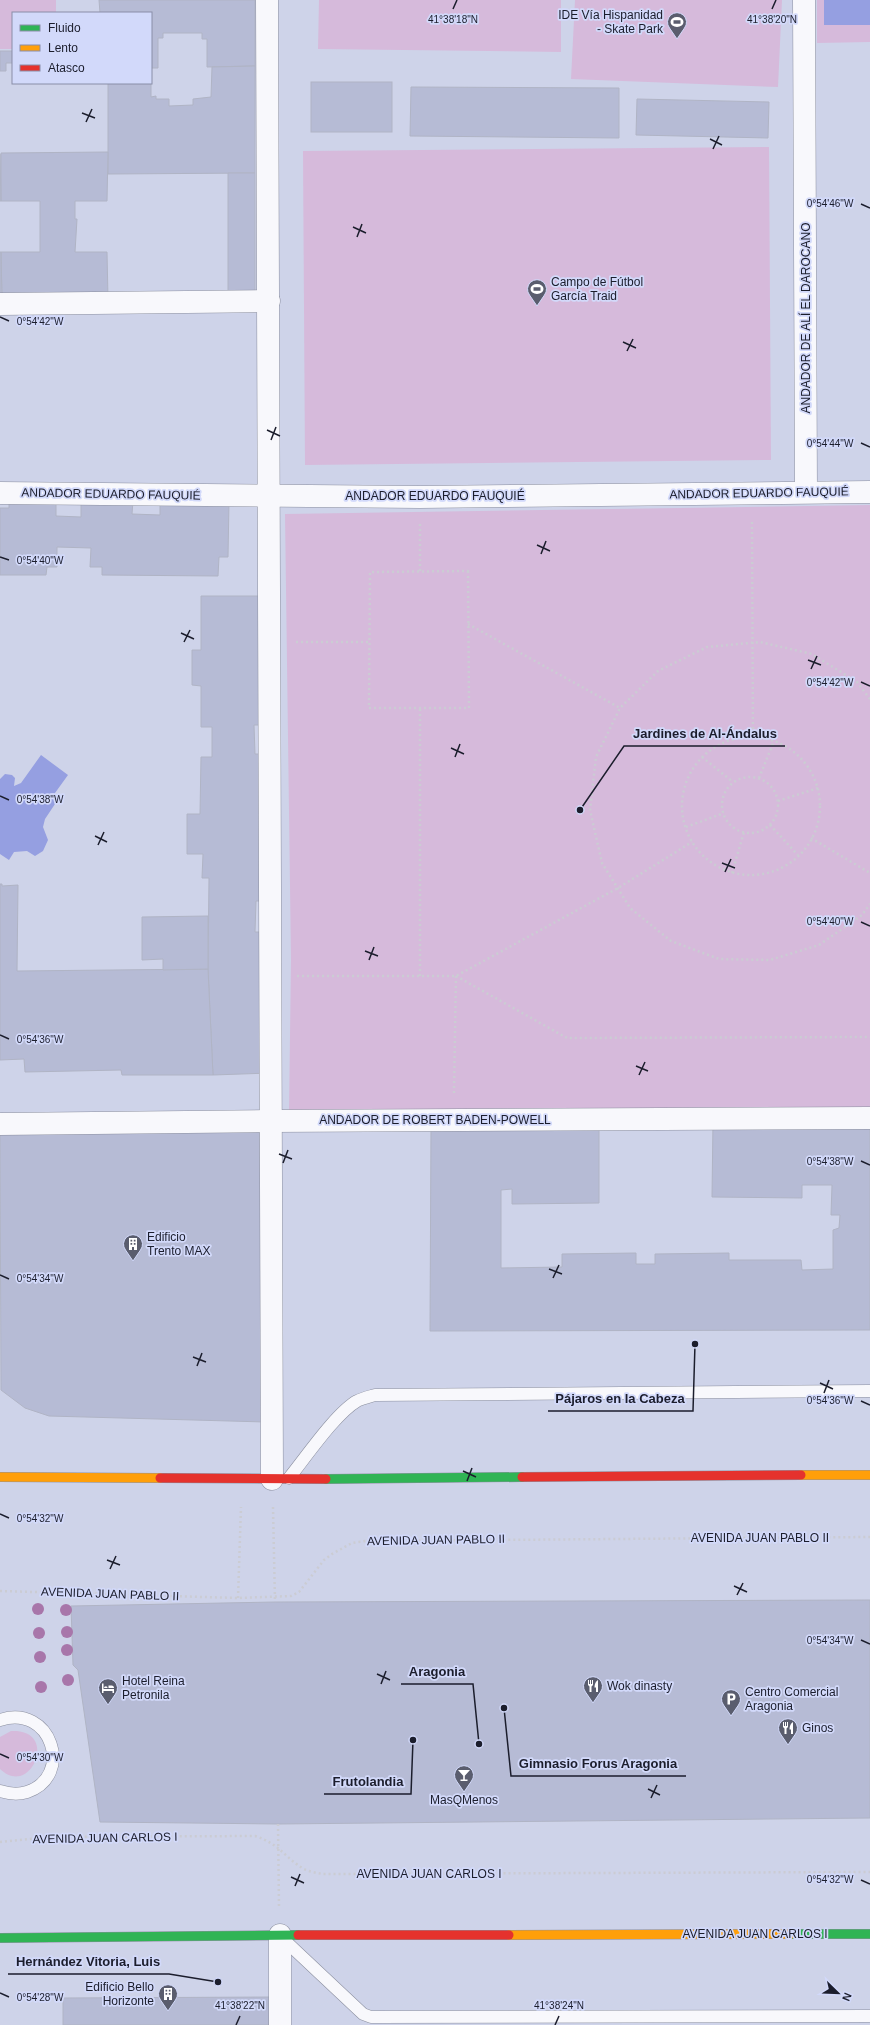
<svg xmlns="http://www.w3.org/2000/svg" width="870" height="2025" font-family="Helvetica,sans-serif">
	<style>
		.green { fill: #d6badb }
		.water { fill: #959fe1 }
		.building { fill: #b6bbd5; stroke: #b0b4c5 }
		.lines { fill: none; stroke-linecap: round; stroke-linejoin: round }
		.lane-casing { stroke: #8b8f9f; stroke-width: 13 }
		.street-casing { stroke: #8b8f9f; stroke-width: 23 }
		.fast-casing { stroke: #8b8f9f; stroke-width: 10 }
		.slow-casing { stroke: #8b8f9f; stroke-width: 10 }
		.jam-casing { stroke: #8b8f9f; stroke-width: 10 }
		.path { stroke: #cbccd3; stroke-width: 2.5; stroke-dasharray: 2 3; stroke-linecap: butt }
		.lane { stroke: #f8f8fc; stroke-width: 12 }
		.street { stroke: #f8f8fc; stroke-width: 22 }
		.fast { stroke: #30b455; stroke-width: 9 }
		.slow { stroke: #ff9f0a; stroke-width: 9 }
		.jam { stroke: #e5322d; stroke-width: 9 }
		.tree { fill: #a876aa }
		.ticks { fill: none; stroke: #1b1d2c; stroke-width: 1.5 }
		.labels { text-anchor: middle; stroke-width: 3.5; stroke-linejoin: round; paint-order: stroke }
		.poi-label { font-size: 12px; fill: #1b1d2c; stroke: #d2d9fa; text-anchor: start }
		.street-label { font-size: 12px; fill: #1b1d2c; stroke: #d2d9fa }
		.ticks-label { font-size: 10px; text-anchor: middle; fill: #1b1d2c; stroke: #d2d9fa; stroke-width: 3.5; stroke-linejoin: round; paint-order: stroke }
		.leader { fill: none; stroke: #1b1d2c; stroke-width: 1.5 }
		.callout-dot { fill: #1b1d2c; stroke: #d2d9fa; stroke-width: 1.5 }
		.callout-label { font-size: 13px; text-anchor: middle; font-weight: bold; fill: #1b1d2c; stroke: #d2d9fa; stroke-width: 3.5; stroke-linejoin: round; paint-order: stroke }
	</style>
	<rect width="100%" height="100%" fill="#ced3e9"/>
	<g class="green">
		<polygon points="0,0 56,0 56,13 13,13 13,49 0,49"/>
		<polygon points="319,0 561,0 561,52 318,49"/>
		<polygon points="575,0 782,0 778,87 571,79"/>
		<polygon points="817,0 870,0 870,42 817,43"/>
		<polygon points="769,147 771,460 305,465 303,151"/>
		<polygon points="870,505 870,1107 289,1112 291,960 285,514"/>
		<path d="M 11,1731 C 60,1728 31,1799 0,1769 L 0,1737 Z"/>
	</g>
	<g class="water">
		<rect x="824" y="0" width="46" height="25"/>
		<polygon points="41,755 68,775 55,793 55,804 45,819 43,827 48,840 43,851 35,856 27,851 14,852 9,860 0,854 0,779 5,774 12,775 15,778 14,786 21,783"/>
	</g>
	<g class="building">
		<polygon points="99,0 255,0 255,66 207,67 207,39 202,39 202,33 163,33 163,38 158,38 158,68 151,68 151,13 100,13"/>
		<polygon points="0,51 13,51 13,63 6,63 6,71 0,71"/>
		<polygon points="255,66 255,173 108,174 108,83 151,83 151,97 156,96 156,99 169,99 169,106 193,105 193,99 211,97 212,67"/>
		<rect x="311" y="82" width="81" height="50"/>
		<polygon points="411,87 619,88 619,138 410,136"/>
		<polygon points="637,99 769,102 768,138 636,135"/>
		<polygon points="108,152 107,201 75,201 75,219 77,219 75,252 107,252 108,299 2,300 1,252 40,252 40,201 1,201 1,153"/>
		<polygon points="0,154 1,201 0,201"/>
		<polygon points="228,173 255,173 255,299 228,300"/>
		<polygon points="0,252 1,252 2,300 0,300"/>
		<polygon points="9,497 56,498 56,516 81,517 81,500 133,501 132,514 160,515 160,500 229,501 228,557 219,557 218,576 102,575 102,567 90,567 91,548 57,547 57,567 47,567 46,575 0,575 0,508 9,508"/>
		<polygon points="201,596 268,596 267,725 254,725 255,754 268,754 267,901 256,901 255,932 269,932 270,1073 213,1075 208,969 209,878 202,878 203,854 187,854 187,814 200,814 201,757 212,757 212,727 201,727 201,686 192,685 192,650 201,650"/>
		<polygon points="0,884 2,884 2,886 18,885 17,971 208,969 213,1075 122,1075 121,1070 25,1072 24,1059 0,1060"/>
		<polygon points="208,916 208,969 163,970 163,959 142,960 142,917"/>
		<polygon points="713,1121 870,1123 870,1330 430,1331 431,1126 599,1125 599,1203 512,1204 512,1189 501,1190 501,1268 562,1267 562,1254 636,1253 636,1264 655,1264 655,1254 729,1253 729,1260 801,1260 802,1270 833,1269 833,1230 839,1228 840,1215 831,1215 832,1185 802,1185 802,1198 712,1197"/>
		<polygon points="266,1128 265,1422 49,1416 25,1408 1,1390 0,1133"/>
		<polygon points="870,1600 870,1818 278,1824 100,1822 78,1670 73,1665 71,1606 275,1602"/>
		<polygon points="273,1997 273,2025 63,2025 63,1998"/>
	</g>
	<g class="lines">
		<g class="lane-casing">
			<g id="lane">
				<path d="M 289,1478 C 306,1457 336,1413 357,1401 C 363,1398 368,1397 375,1395 L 870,1391"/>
				<path d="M 0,1720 C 51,1703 75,1776 27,1792 C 18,1795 9,1794 0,1791"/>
				<polyline points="280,1936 363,2014 371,2017 870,2016"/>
			</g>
		</g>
		<g class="street-casing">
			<g id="street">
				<polyline points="267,0 272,1479"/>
				<polyline points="804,0 806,492"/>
				<polyline points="0,304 269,301"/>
				<polyline points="0,493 420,497 870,492"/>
				<polyline points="0,1124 271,1121 870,1118"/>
				<polyline points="280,1935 280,2025"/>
			</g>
		</g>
		<g class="fast-casing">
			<g id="fast">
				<polyline points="326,1479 522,1477"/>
				<polyline points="791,1934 870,1934"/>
				<polyline points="0,1938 298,1935"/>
			</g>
		</g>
		<g class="slow-casing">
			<g id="slow">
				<polyline points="801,1475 870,1475"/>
				<polyline points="0,1477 160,1478"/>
				<polyline points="509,1935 791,1934"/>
			</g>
		</g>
		<g class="jam-casing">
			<g id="jam">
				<polyline points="522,1477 801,1475"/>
				<polyline points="160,1478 326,1479"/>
				<polyline points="298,1935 509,1935"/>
			</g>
		</g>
		<g class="path">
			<polyline points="752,522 753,737"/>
			<polyline points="420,524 420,572"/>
			<polygon points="468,571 469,708 369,708 370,572"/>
			<polyline points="468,624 620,708"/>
			<polyline points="296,642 369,642"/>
			<polyline points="870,699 857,682 812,654 760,642 707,647 658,671 620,708 596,757 590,810 602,863 630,908 671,941 719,959 770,960 819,945 862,915 870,904"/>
			<circle cx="751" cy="806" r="69"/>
			<polyline points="702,757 733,782"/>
			<circle cx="750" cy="805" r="28"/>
			<polyline points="759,778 774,741"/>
			<polyline points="778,801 818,788"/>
			<polyline points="770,825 798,855"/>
			<polyline points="686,827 724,813"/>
			<polyline points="811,838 870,873"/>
			<polyline points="732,873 744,832"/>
			<polyline points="297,976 456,976 618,888 692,842"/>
			<polyline points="420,976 420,707"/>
			<polyline points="456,976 567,1038 870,1037"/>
			<polyline points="454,1093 456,976"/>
			<polyline points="273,1507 275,1602"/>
			<polyline points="0,1591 238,1598 291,1596 299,1592 324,1560 332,1554 352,1543 365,1541 870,1537"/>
			<polyline points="238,1598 241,1507"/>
			<polyline points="278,1824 279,1907"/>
			<path d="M 0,1842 L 50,1837 L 255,1836 C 280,1844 285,1858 304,1869 C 310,1872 317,1873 323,1874 L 870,1872"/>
		</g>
		<use href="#lane" class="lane"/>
		<use href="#street" class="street"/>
		<use href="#fast" class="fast"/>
		<use href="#slow" class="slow"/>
		<use href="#jam" class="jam"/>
	</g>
	<g class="tree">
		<circle cx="38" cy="1609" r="6"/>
		<circle cx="66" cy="1610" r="6"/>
		<circle cx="67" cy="1632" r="6"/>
		<circle cx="39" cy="1633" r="6"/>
		<circle cx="67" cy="1650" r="6"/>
		<circle cx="40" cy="1657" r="6"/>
		<circle cx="68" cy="1680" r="6"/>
		<circle cx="41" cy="1687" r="6"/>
	</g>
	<path class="ticks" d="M 453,9 L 457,0M 772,9 L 776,0M 82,113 L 95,118M 86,122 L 92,109M 710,139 L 722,145M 713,149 L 719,136M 861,204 L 870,208M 353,227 L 366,233M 357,237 L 362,224M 0,317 L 9,321M 623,342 L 636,348M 627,351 L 633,339M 267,430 L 280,436M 271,440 L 276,427M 861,443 L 870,447M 537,545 L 550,551M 541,554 L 546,541M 0,557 L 9,560M 181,633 L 194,639M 184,642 L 190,630M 808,660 L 821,665M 811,669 L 817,656M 861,682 L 870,686M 451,748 L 464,754M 455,757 L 460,744M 0,796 L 9,800M 95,836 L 107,842M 98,845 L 104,832M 722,863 L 735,868M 725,872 L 731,859M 861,922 L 870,926M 365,951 L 378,956M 369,960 L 374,947M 0,1035 L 9,1039M 636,1066 L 648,1071M 639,1075 L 645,1062M 279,1154 L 292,1159M 861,1161 L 870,1165M 283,1163 L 288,1150M 549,1269 L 562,1274M 0,1275 L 9,1279M 553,1278 L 559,1265M 193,1357 L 206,1362M 197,1366 L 202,1353M 820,1383 L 833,1389M 824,1393 L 829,1380M 861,1401 L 870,1405M 463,1471 L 476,1477M 467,1481 L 472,1468M 0,1514 L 9,1518M 107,1560 L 120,1565M 110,1569 L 116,1556M 734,1586 L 747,1592M 737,1595 L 743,1583M 861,1640 L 870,1644M 377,1674 L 390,1680M 381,1684 L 386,1671M 0,1754 L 9,1758M 648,1789 L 660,1795M 651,1798 L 657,1785M 291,1877 L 304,1883M 861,1880 L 870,1884M 295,1886 L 300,1874M 0,1993 L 9,1997M 236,2025 L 240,2016M 555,2025 L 559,2016"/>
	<defs>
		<g id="stadium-pin" transform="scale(1)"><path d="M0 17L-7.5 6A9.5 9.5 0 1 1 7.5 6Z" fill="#5a5d6e" stroke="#d2d9fa"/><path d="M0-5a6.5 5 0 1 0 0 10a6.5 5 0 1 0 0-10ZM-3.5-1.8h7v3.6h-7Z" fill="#fff"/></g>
		<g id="building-pin" transform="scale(1)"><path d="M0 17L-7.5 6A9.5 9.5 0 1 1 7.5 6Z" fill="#5a5d6e" stroke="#d2d9fa"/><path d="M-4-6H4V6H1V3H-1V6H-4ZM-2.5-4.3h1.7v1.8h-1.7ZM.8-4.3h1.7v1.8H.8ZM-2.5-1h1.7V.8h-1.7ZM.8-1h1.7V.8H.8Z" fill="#fff"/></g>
		<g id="restaurant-pin" transform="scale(1)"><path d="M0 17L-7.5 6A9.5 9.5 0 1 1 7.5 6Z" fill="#5a5d6e" stroke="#d2d9fa"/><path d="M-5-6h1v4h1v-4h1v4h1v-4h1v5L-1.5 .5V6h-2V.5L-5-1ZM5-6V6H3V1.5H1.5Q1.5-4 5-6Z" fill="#fff"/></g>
		<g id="hotel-pin" transform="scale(1)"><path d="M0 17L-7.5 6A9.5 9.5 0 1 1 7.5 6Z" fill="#5a5d6e" stroke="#d2d9fa"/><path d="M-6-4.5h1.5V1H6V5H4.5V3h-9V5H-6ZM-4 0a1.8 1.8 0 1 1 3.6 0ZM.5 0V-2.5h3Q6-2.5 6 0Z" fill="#fff"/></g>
		<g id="parking-pin" transform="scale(1)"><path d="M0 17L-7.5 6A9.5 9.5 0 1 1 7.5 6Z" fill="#5a5d6e" stroke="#d2d9fa"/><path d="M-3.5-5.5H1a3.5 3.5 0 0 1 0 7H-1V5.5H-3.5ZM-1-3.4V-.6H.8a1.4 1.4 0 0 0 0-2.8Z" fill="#fff"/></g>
		<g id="bar-pin" transform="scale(1)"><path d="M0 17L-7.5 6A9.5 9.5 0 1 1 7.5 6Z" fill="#5a5d6e" stroke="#d2d9fa"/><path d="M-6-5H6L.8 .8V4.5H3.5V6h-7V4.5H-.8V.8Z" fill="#fff"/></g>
	</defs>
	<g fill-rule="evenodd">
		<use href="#stadium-pin" x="677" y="22"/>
		<use href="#stadium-pin" x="537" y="289"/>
		<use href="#building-pin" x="133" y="1244"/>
		<use href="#restaurant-pin" x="593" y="1686"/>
		<use href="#hotel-pin" x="108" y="1688"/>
		<use href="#parking-pin" x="731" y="1699"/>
		<use href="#restaurant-pin" x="788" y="1728"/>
		<use href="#bar-pin" x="464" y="1775"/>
		<use href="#building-pin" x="168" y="1994"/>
	</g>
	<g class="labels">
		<g class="poi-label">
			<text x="663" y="19" text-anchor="end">IDE Vía Hispanidad<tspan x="663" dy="14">- Skate Park</tspan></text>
			<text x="551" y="286">Campo de Fútbol<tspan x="551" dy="14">García Traid</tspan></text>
			<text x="147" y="1241">Edificio<tspan x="147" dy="14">Trento MAX</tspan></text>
			<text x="122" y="1685">Hotel Reina<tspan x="122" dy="14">Petronila</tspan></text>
			<text x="607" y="1690">Wok dinasty</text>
			<text x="745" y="1696">Centro Comercial<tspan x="745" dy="14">Aragonia</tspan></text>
			<text x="802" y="1732">Ginos</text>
			<text x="464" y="1804" text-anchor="middle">MasQMenos</text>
			<text x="154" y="1991" text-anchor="end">Edificio Bello<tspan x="154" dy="14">Horizonte</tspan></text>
		</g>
		<g class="street-label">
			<text transform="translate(806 318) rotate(-90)" y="4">ANDADOR DE ALÍ EL DAROCANO</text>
			<text transform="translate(759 493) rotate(-1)" y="4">ANDADOR EDUARDO FAUQUIÉ</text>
			<text transform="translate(111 494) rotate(1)" y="4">ANDADOR EDUARDO FAUQUIÉ</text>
			<text x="435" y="500">ANDADOR EDUARDO FAUQUIÉ</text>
			<text x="435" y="1124">ANDADOR DE ROBERT BADEN-POWELL</text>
			<text x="760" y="1542">AVENIDA JUAN PABLO II</text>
			<text transform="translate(436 1540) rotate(-1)" y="4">AVENIDA JUAN PABLO II</text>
			<text transform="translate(110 1594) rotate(2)" y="4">AVENIDA JUAN PABLO II</text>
			<text transform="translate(105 1838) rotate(-1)" y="4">AVENIDA JUAN CARLOS I</text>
			<text x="429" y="1878">AVENIDA JUAN CARLOS I</text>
			<text x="755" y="1938">AVENIDA JUAN CARLOS I</text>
		</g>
	</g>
	<g class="ticks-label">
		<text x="453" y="23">41°38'18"N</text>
		<text x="772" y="23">41°38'20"N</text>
		<text x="830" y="207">0°54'46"W</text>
		<text x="40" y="325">0°54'42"W</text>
		<text x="830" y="447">0°54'44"W</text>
		<text x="40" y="564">0°54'40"W</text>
		<text x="830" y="686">0°54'42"W</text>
		<text x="40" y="803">0°54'38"W</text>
		<text x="830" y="925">0°54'40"W</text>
		<text x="40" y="1043">0°54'36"W</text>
		<text x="830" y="1165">0°54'38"W</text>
		<text x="40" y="1282">0°54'34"W</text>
		<text x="830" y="1404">0°54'36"W</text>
		<text x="40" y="1522">0°54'32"W</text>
		<text x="830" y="1644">0°54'34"W</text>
		<text x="40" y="1761">0°54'30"W</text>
		<text x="830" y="1883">0°54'32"W</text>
		<text x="40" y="2001">0°54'28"W</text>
		<text x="240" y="2009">41°38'22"N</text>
		<text x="559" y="2009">41°38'24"N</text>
	</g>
	<path class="leader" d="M580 810L624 746H785M695 1344L693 1411H548M479 1744L473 1684H401M504 1708L511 1776H686M413 1740L411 1794H324M218 1982L169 1974H8"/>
	<g class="callout-dot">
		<circle cx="580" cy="810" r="4"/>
		<circle cx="695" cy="1344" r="4"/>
		<circle cx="479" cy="1744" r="4"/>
		<circle cx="504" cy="1708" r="4"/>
		<circle cx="413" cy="1740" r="4"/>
		<circle cx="218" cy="1982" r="4"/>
	</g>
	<g class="callout-label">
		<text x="705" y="738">Jardines de Al-Ándalus</text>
		<text x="620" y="1403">Pájaros en la Cabeza</text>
		<text x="437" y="1676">Aragonia</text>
		<text x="598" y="1768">Gimnasio Forus Aragonia</text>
		<text x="368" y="1786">Frutolandia</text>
		<text x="88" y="1966">Hernández Vitoria, Luis</text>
	</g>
	<rect x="12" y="12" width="140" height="72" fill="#d2d9fa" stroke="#898ea8"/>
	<rect x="20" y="25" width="20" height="6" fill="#30b455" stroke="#898ea8"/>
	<text x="48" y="32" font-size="12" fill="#1b1d2c">Fluido</text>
	<rect x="20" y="45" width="20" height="6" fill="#ff9f0a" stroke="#898ea8"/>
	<text x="48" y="52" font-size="12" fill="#1b1d2c">Lento</text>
	<rect x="20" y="65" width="20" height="6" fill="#e5322d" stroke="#898ea8"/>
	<text x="48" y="72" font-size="12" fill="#1b1d2c">Atasco</text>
	<g transform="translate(838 1993) rotate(113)" stroke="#d2d9fa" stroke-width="3" paint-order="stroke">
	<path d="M0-3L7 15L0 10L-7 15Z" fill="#1b1d2c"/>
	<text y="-6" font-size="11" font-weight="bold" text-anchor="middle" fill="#1b1d2c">N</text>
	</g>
</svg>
